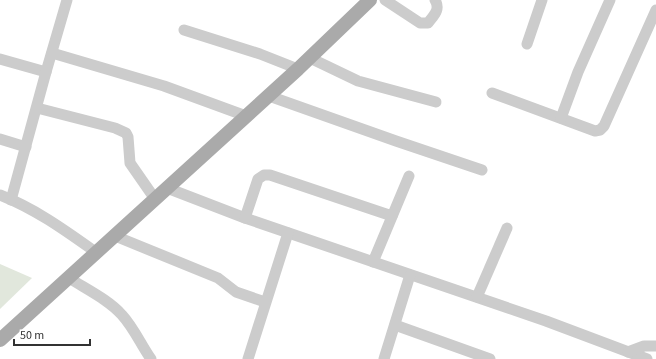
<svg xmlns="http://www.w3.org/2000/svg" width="656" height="359" font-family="'Source Sans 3',sans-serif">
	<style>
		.green { fill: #e1e7dc }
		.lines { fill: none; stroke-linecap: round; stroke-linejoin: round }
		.minor { stroke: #ccc; stroke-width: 11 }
		.major { stroke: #aaa; stroke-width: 14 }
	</style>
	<rect width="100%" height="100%" fill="#fff"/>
	<polygon class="green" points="0,264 32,278 0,309"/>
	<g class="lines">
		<g class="minor">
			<path d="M 385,0 L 420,23 L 428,23 C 433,16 441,10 435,0"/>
			<polyline points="184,30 260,54 298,69"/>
			<polyline points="527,44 542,0"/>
			<polyline points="52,53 164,86 246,116"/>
			<polyline points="310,58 358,81 436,102"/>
			<polyline points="0,59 46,72"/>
			<polyline points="492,93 595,131 600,130 604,126 656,10"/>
			<polyline points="269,96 396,141 482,170"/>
			<polyline points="37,108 115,128 126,133 128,137 130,163 155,199"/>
			<polyline points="561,118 578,72 610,0"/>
			<polyline points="0,139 26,147"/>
			<polyline points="167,188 245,218 546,321 647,359"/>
			<path d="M 0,195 C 36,209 66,231 97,253"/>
			<polyline points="11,200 46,72 67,0"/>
			<polyline points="245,218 258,179 264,175 270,175 392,216"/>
			<polyline points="115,236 218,278 236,292 265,302"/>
			<polyline points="373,262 409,176"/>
			<path d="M 69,278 C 86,289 109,300 122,315 C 134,328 141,345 151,359"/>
			<polyline points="477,297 507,228"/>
			<polyline points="395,325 490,359"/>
			<polyline points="628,352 644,346 656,346"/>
			<polyline points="248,359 288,233"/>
			<polyline points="384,359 410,275"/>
		</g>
		<polyline class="major" points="0,340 298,69 370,0"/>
	</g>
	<path d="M14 339v6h76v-6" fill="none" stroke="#323232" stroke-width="2"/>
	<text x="20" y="339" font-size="12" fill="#323232" stroke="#ffffff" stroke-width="3" paint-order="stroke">50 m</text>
</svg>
